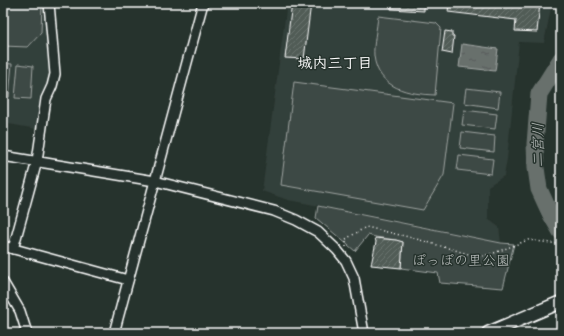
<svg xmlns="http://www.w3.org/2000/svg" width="564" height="336" font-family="'Balsamiq Sans','Klee One',sans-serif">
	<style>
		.built { fill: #333f3a }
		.park { fill: #3e4944; stroke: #9ea4a2 }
		.water { fill: url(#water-ripples); stroke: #a4a9a7 }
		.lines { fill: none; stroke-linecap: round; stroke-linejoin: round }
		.river { stroke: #67706c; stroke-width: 17 }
		.building { fill: url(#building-hatch); stroke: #fff }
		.minor-casing { stroke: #fff; stroke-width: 12 }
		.major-casing { stroke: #fff; stroke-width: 15 }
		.path { stroke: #fff; stroke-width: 1.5; stroke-dasharray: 1 3; stroke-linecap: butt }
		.minor { stroke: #26332d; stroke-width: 9 }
		.major { stroke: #26332d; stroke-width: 12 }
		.labels { text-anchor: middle; stroke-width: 3; stroke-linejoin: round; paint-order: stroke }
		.park-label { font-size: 14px; fill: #bbbfbe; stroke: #26332d }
		.neighbourhood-label { font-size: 15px; font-weight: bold; fill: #fff; stroke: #26332d }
		.water-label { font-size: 15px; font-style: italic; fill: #b3b8b6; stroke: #26332d }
	</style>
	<defs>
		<pattern id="water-ripples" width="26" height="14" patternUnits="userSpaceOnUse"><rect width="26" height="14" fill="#67706c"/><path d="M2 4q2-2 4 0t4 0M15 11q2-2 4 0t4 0" fill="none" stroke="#575a59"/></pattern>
		<pattern id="building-hatch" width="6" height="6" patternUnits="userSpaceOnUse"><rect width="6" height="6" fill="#515c57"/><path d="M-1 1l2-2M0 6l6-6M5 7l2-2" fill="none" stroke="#6b7470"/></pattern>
	</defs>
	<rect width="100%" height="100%" fill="#26332d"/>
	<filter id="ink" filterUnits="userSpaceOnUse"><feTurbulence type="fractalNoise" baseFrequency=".025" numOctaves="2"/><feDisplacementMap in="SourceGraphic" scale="8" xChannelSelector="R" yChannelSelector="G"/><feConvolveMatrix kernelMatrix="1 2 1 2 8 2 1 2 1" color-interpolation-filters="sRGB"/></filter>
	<g filter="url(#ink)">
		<g class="built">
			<polygon points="3,3 46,3 52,71 49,87 43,95 39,107 37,129 3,123"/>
			<polygon points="287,3 552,3 544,43 519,42 507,159 504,176 488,186 488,219 499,227 501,243 393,220 288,200 262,191"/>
		</g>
		<g class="park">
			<polygon points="3,3 42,3 41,33 28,47 3,46"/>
			<path d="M 378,16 L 436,23 L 441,28 L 435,95 C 409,94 378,89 374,56 C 373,45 377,28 378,16 Z"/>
			<polygon points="3,63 12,64 9,97 3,97"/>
			<polygon points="18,64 33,66 31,99 15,98"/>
			<polygon points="294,82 453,103 444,175 423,210 281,185"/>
			<polygon points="466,88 500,92 498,108 464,103"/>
			<polygon points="464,110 497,114 495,129 462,125"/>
			<polygon points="462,132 495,136 494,152 460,148"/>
			<polygon points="459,155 493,159 491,174 457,170"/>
			<path d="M 318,206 L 501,243 L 514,244 L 503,288 L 440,283 L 438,273 L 401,268 L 403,242 C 392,238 379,239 368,235 L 355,251 L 316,218 Z"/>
		</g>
		<polygon class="water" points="462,44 498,49 495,71 459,67"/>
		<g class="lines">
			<polyline class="river" points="561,59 539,94 535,144 536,168 539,189 550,213 561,232"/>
		</g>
		<g class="building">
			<polygon points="292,3 311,3 304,59 285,58"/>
			<polygon points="391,3 424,3 424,11 391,9"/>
			<polygon points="449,3 540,3 537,32 515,31 516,20 448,12"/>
			<polygon points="445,31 452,32 452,36 454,36 452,54 442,52"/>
			<polygon points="375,238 396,240 403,242 401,268 371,265 376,242"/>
		</g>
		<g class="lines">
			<g class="minor-casing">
				<g id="minor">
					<polyline points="3,156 155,181 274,211 296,220 318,232 337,250 346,261 354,278 364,333"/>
					<polyline points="3,246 128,280"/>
					<polyline points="13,249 37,161 46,99 52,86 55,74 49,3"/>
					<polyline points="3,282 20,311 27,333"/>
					<polyline points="114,333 203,3"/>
				</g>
			</g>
			<g class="major-casing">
				<polyline id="major" points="488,333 561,302"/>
			</g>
			<polyline class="path" points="346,247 346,239 366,227 413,238 479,257 494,253 528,240 559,244 561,246"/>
			<use href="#minor" class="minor"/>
			<use href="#major" class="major"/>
		</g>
	</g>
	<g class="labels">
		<g class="park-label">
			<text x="461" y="265">ぽっぽの里公園</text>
		</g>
		<g class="neighbourhood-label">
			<text x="335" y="68">城内三丁目</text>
		</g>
		<g class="water-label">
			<text transform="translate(538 145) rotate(-90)" y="5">二宮川</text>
		</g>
	</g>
	<rect width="564" height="336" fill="none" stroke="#26332d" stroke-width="16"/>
	<rect x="8" y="8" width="548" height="320" fill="none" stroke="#fff" stroke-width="1.5" filter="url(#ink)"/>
</svg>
